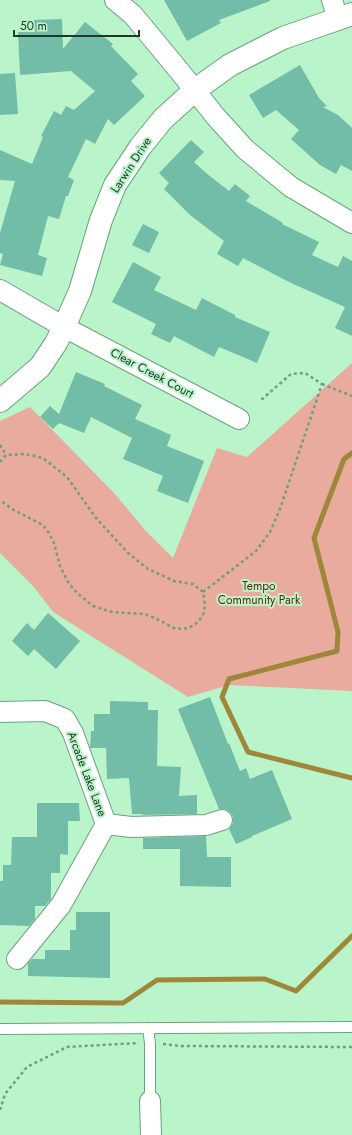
<svg xmlns="http://www.w3.org/2000/svg" width="352" height="1135" font-family="Jost,sans-serif">
	<style>
		.green { fill: #e8ab9d }
		.lines { fill: none; stroke-linecap: round; stroke-linejoin: round }
		.stream { stroke: #9e8738; stroke-width: 5 }
		.building { fill: #71bda7 }
		.lane-casing { stroke: #6ba37c; stroke-width: 12 }
		.street-casing { stroke: #6ba37c; stroke-width: 22 }
		.secondary-casing { stroke: #6ba37c; stroke-width: 24 }
		.path { stroke: #739d7f; stroke-width: 2.5; stroke-dasharray: 3 3; stroke-linecap: butt }
		.lane { stroke: #fff; stroke-width: 10 }
		.street { stroke: #fff; stroke-width: 20 }
		.secondary { stroke: #fff; stroke-width: 22 }
		.labels { text-anchor: middle; stroke-width: 4; stroke-linejoin: round; paint-order: stroke }
		.street-label { font-size: 12px; fill: #223929; stroke: #baf4ca }
		.park-label { font-size: 12px; fill: #661f10; stroke: #baf4ca }
	</style>
	<rect width="100%" height="100%" fill="#baf4ca"/>
	<polygon class="green" points="352,363 352,691 229,685 188,697 53,612 34,587 0,553 0,421 30,407 114,493 146,531 173,558 217,448 247,457"/>
	<g class="lines">
		<g class="stream">
			<polyline points="352,453 344,459 314,538 338,632 337,651 229,679 222,697 248,752 352,778"/>
			<polyline points="0,1002 123,1003 157,980 265,979 296,991 352,936"/>
		</g>
	</g>
	<g class="building">
		<polygon points="164,0 270,0 270,1 219,20 221,23 187,41"/>
		<polygon points="62,19 63,49 85,22 113,44 111,46 138,74 131,81 145,96 114,125 108,119 95,144 86,139 68,177 74,180 68,196 66,196 59,219 48,216 38,255 47,258 42,276 0,265 3,254 0,253 0,233 15,181 0,180 0,150 32,164 43,137 41,136 54,111 61,115 66,106 74,110 95,91 71,71 20,75 18,32 35,32 34,20"/>
		<polygon points="300,65 319,98 327,106 323,107 338,115 352,128 352,171 341,165 336,174 320,165 291,139 299,130 276,110 263,118 249,95"/>
		<polygon points="15,73 18,114 0,115 0,74"/>
		<polygon points="191,140 204,152 194,162 206,173 229,191 235,184 250,196 246,201 283,223 282,224 319,242 312,255 338,267 343,256 352,261 352,336 335,328 345,307 291,283 243,258 238,266 217,254 224,241 190,215 164,189 169,183 159,173"/>
		<polygon points="143,224 159,232 149,253 132,245"/>
		<polygon points="133,262 161,277 154,290 196,310 202,298 235,315 235,317 270,332 257,363 219,347 214,357 174,336 170,343 151,334 156,324 112,302"/>
		<polygon points="76,372 105,384 104,386 142,405 135,419 171,435 167,446 204,461 188,503 157,491 163,476 123,459 132,438 91,417 84,433 59,423 53,429 40,417 50,406 59,414"/>
		<polygon points="48,613 80,641 56,669 34,649 28,656 12,641 27,623 34,630"/>
		<polygon points="210,697 228,744 229,743 240,771 246,768 250,779 272,770 292,819 252,836 252,837 236,844 229,829 233,823 233,816 229,811 225,809 219,809 178,709"/>
		<polygon points="110,701 148,702 148,710 158,710 157,766 181,767 179,796 197,795 197,814 143,815 142,814 132,814 129,778 107,779 106,748 90,748 91,731 94,731 94,714 110,714"/>
		<polygon points="37,803 79,803 80,821 68,821 68,855 60,854 60,873 51,873 51,899 45,906 35,906 35,919 29,926 0,925 0,881 3,881 3,865 11,865 12,837 37,837"/>
		<polygon points="206,836 207,857 231,857 231,887 180,886 180,849 143,849 143,838"/>
		<polygon points="76,912 110,912 110,978 28,976 28,963 32,959 45,959 45,950 70,950 70,930 76,930"/>
	</g>
	<g class="lines">
		<g class="lane-casing">
			<g id="lane">
				<polyline points="148,1028 150,1043 150,1101"/>
				<polyline points="0,1029 352,1027"/>
			</g>
		</g>
		<g class="street-casing">
			<g id="street">
				<polyline points="115,0 133,15 181,73 216,117 245,149 291,187 352,223"/>
				<polyline points="332,0 338,19"/>
				<polyline points="0,290 64,327 239,419"/>
				<polyline points="0,712 45,711 65,719 73,733 106,824 61,905 17,959"/>
				<polyline points="106,824 131,827 206,825 222,820"/>
				<polyline points="150,1101 151,1135"/>
			</g>
		</g>
		<g class="secondary-casing">
			<polyline id="secondary" points="0,401 40,367 56,343 64,327 80,291 101,220 115,185 141,146 163,119 195,90 230,65 283,38 352,14"/>
		</g>
		<g class="path">
			<polyline points="322,384 352,396"/>
			<polyline points="0,445 6,455"/>
			<polyline points="0,462 6,455 25,454 43,458 67,477 96,518 128,553 148,569 174,581 193,584 203,592 205,605 203,615 198,622 189,628 176,629 155,618 145,614 112,612 93,606 77,593 68,582 60,566 54,543 49,533 43,525 12,509 0,500"/>
			<polyline points="203,592 256,551 270,532 280,509 322,384 305,373 291,374 261,400"/>
			<polyline points="163,1044 181,1046 352,1047"/>
			<polyline points="0,1110 5,1094 27,1067 67,1047 138,1043"/>
		</g>
		<use href="#lane" class="lane"/>
		<use href="#street" class="street"/>
		<use href="#secondary" class="secondary"/>
	</g>
	<g class="labels">
		<g class="street-label">
			<text transform="translate(131 165) rotate(-57)" y="4">Larwin Drive</text>
			<text transform="translate(152 373) rotate(28)" y="4">Clear Creek Court</text>
			<text transform="translate(87 774) rotate(69)" y="4">Arcade Lake Lane</text>
		</g>
		<g class="park-label">
			<text x="259" y="590">Tempo<tspan x="259" dy="14">Community Park</tspan></text>
		</g>
	</g>
	<path d="M14 30v6h125v-6" fill="none" stroke="#223929" stroke-width="2"/>
	<text x="20" y="30" font-size="12" fill="#223929" stroke="#baf4ca" stroke-width="3" paint-order="stroke">50 m</text>
</svg>
